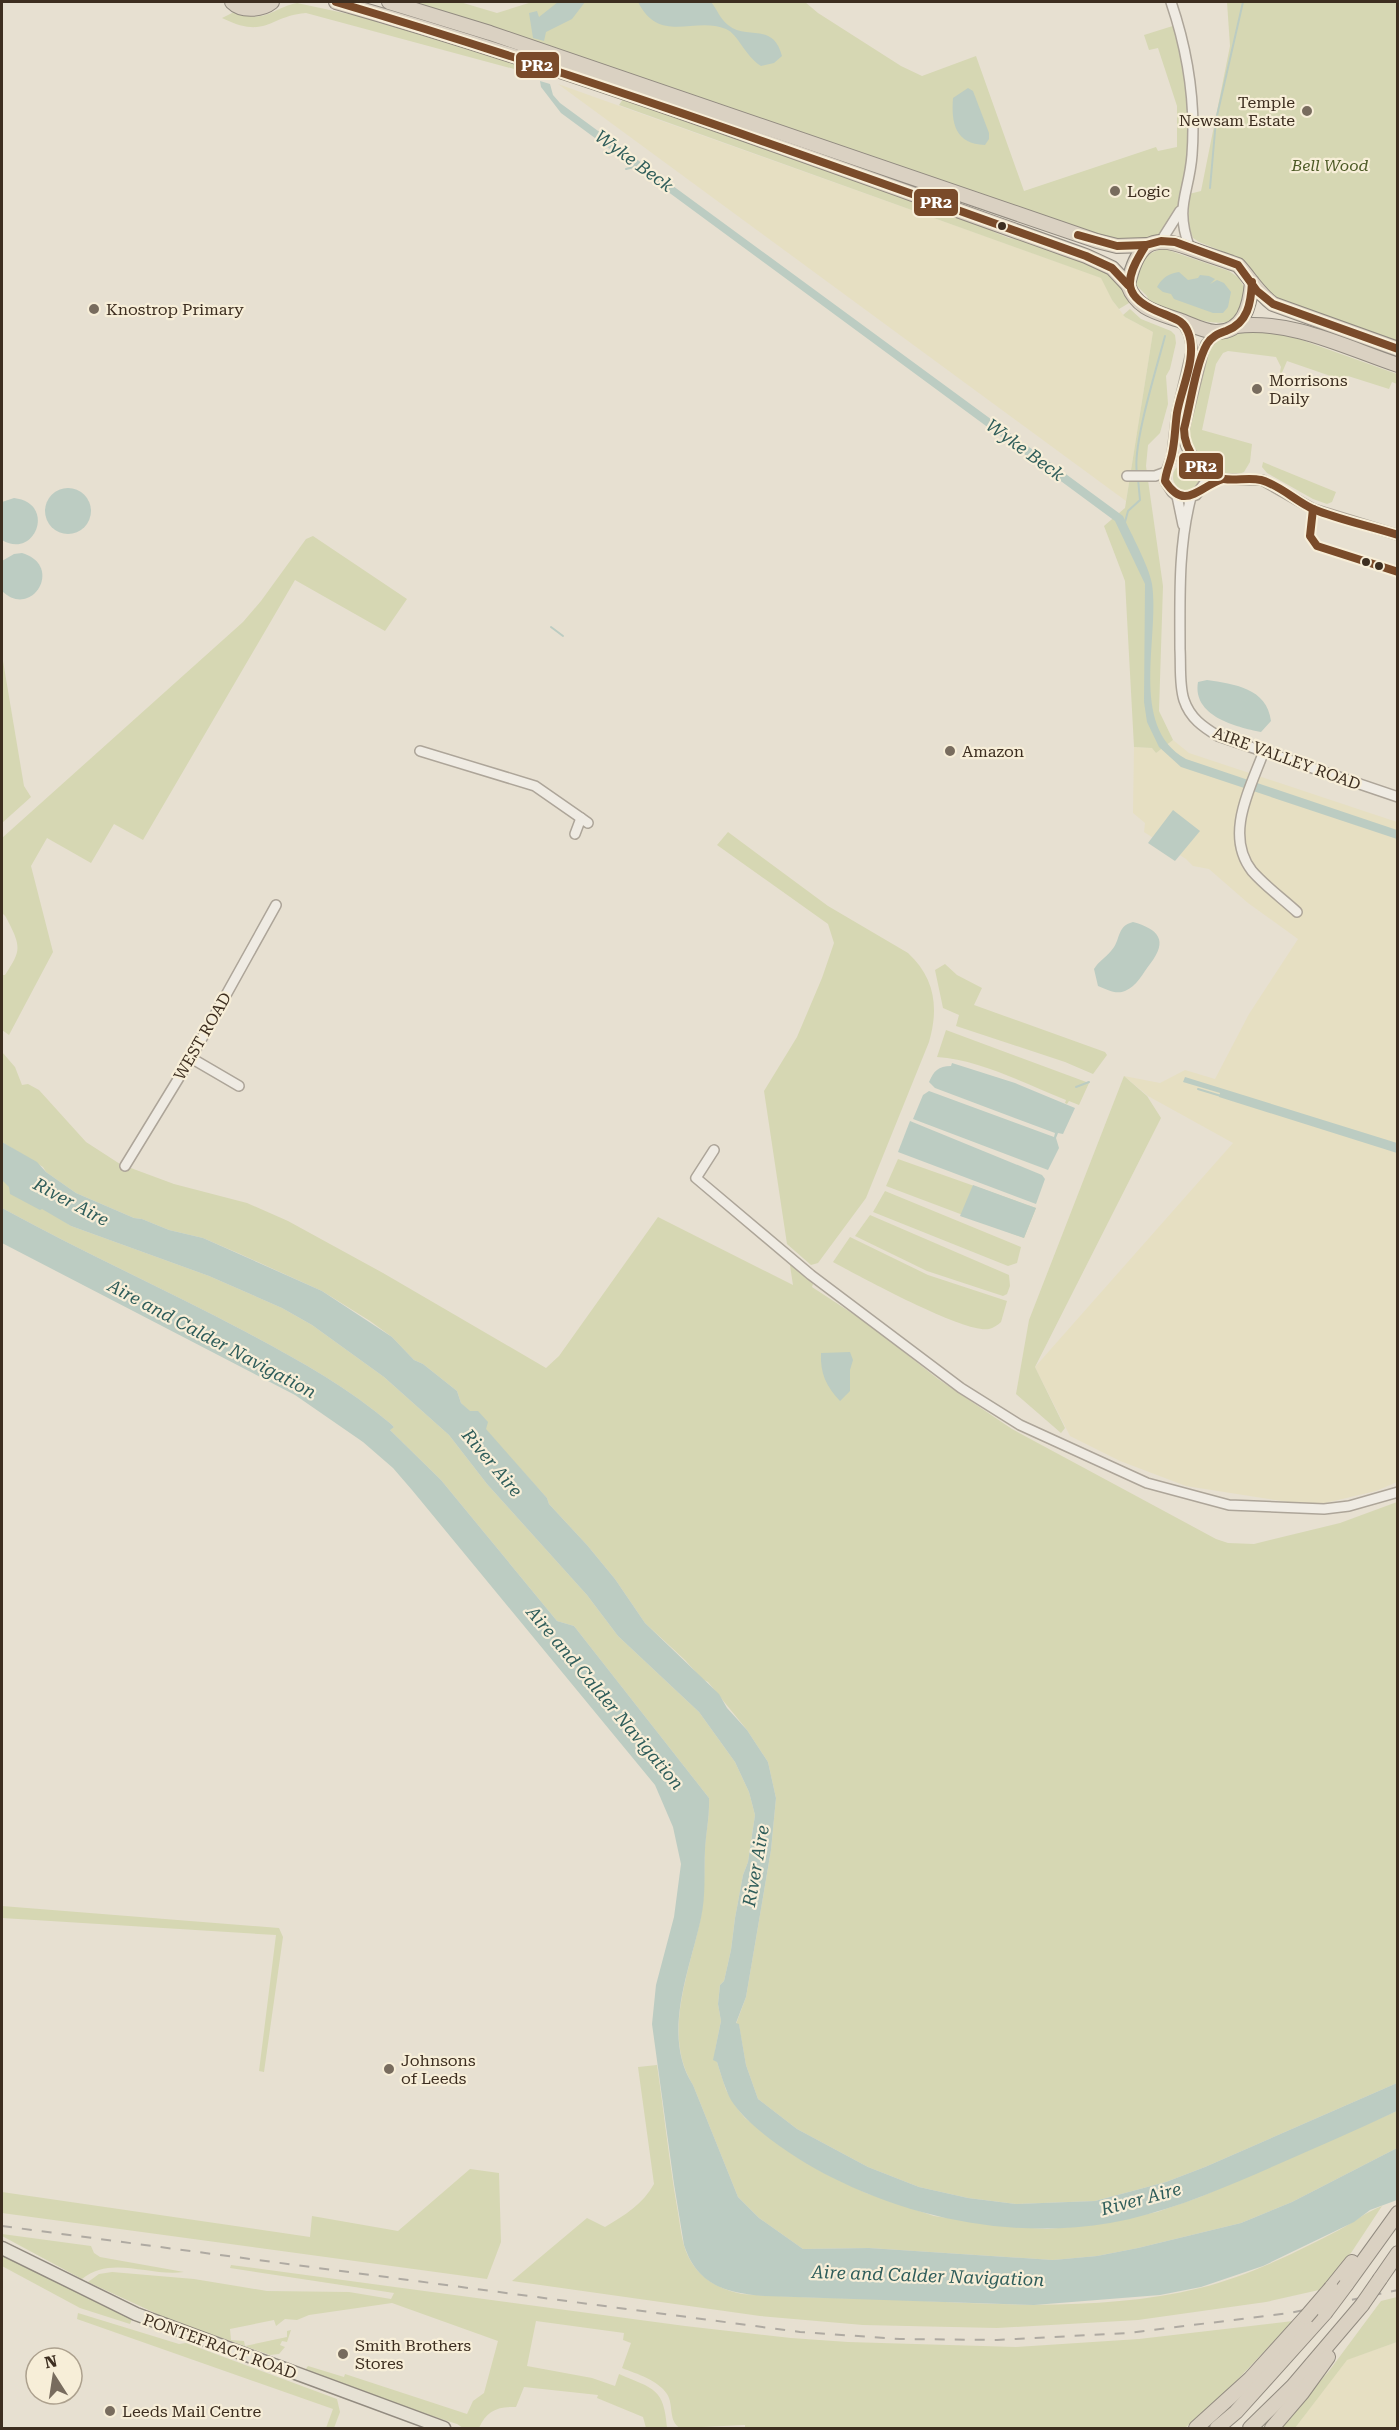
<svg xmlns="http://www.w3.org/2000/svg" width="1399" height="2430" font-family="'Roboto Serif',serif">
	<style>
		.farmland { fill: #e6dfc2 }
		.green { fill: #d6d7b3 }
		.water { fill: #bcccc2 }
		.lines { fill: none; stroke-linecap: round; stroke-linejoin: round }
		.stream { stroke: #bcccc2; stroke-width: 2 }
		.minor-casing { stroke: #ada599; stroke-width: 12 }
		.major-casing { stroke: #928b80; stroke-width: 15 }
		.highway-casing { stroke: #928b80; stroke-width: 16 }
		.minor { stroke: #efebe3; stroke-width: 9 }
		.major { stroke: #e6e1d4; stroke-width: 12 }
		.highway { stroke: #dad1c2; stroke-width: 14 }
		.rail { stroke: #afaaa2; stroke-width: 2; stroke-dasharray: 10 10; stroke-linecap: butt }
		.highway-bridge-casing { stroke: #928b80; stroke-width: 16; stroke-linecap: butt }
		.highway-bridge { stroke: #dad1c2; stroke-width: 14 }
		.bus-1-casing { stroke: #f7eed8; stroke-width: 12 }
		.bus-1 { stroke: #7a4b2a; stroke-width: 8 }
		.poi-dot { fill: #786c5e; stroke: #f7eed8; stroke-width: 2 }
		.bus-dot { fill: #3d2e20; stroke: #f7eed8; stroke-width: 2 }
		.labels { text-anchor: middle; stroke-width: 4.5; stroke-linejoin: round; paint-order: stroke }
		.poi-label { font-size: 16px; fill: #3d2e20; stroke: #f7eed8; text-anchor: start }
		.park-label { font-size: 16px; font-style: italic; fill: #4d5a26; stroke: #f7eed8 }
		.street-label { font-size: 16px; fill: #3d2e20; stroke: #f7eed8 }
		.water-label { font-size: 18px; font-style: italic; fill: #2f5d5a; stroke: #f7eed8 }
		.line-badge { stroke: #f7eed8; stroke-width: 2 }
		.badge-label { font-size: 16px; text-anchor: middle; font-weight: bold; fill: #fff }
	</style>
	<rect width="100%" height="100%" fill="#e7e0d1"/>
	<g class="farmland">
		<polygon points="558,84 1102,278 1112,300 1125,317 1153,332 1126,501"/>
		<polygon points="1173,740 1189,753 1397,822 1397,1482 1376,1491 1321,1504 1288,1502 1186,1486 1120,1461 1070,1436 1035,1367 1233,1143 1148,1096 1124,1076 1160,1083 1185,1070 1215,1079 1249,1014 1298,939 1248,903 1209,869 1193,866 1186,859 1144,832 1145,823 1133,813 1134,747 1152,748 1156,753"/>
		<polygon points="1397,2342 1397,2428 1295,2428 1346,2360"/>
	</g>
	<g class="green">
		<polygon points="389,2 460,2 497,13 532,2 805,2 818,13 901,66 922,76 976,56 1024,191 1156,147 1158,151 1177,147 1177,106 1158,48 1149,50 1144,35 1179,24 1194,100 1182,209 1161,241 1133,247"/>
		<polygon points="1227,2 1397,2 1397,345 1284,303 1272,295 1244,260 1199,242 1193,238 1188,224 1189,194 1201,191 1230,46"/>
		<path d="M 297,3 L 372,19 L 379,23 L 407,30 L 417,30 L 519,64 L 529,73 L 306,13 C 268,16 267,40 222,18 L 234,12 C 266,24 270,9 297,3 Z"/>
		<polygon points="623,99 975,221 994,232 1009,238 1028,240 1104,268 1120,285 1129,303 1119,309 1112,300 1101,278 619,105"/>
		<path d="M 1165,249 L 1229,271 L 1239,278 L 1245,289 C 1243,295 1244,306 1241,312 C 1227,338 1169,309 1149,302 L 1147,296 L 1136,285 C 1132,266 1146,251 1165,249 Z"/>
		<polygon points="1130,309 1141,319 1171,331 1175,335 1176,343 1170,369 1166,376 1168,404 1160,433 1148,445 1146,466 1163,586 1159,711 1173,740 1156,753 1152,748 1134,747 1125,581 1104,526 1125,508 1153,332 1125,317 1123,315"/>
		<path d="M 1252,328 L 1285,334 L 1397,374 L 1397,384 L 1392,382 L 1389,389 L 1348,376 L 1345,381 L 1287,361 L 1278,382 L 1281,367 L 1276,357 L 1228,351 L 1223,353 L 1216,364 L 1202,430 L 1252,444 L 1250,462 L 1244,472 C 1228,478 1216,473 1205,461 C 1194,448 1190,452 1187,433 L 1208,349 L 1212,344 L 1210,342 L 1213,339 Z"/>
		<polygon points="1263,462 1336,492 1332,502 1327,504 1313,499 1267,473 1262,467"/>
		<circle cx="1187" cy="477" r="14"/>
		<path d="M 313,536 L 407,599 L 385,631 L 295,580 L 143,840 L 114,824 L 91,863 L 47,838 L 31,866 L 53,952 L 9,1035 L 2,1030 L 2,975 L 5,975 C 19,953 22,949 10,925 C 7,920 7,917 2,913 L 2,838 L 243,622 L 261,601 L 306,539 Z"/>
		<polygon points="2,655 24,786 31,797 2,823"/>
		<path d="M 728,832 L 828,906 L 908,953 C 935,978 939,1008 929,1042 L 866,1198 L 818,1263 L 811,1265 L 787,1244 L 764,1091 L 797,1037 L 822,978 L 834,943 L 828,924 L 717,845 Z"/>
		<polygon points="945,964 957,975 982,988 974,1005 1105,1052 1107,1055 1093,1074 1065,1062 956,1026 959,1015 943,1008 935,970"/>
		<path d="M 946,1030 L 1089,1083 L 1079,1105 L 1069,1101 L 1067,1104 L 1065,1103 L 1066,1100 C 1025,1084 981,1060 937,1057 Z"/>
		<polygon points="2,1052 15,1067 22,1085 28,1084 39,1090 86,1142 120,1164 174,1184 247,1203 288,1221 383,1273 546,1368 559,1356 658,1217 793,1285 789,1259 814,1281 812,1287 867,1323 938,1379 1012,1429 1216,1539 1228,1543 1254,1544 1340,1523 1397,1502 1397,2083 1205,2167 1166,2182 1095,2201 1016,2204 968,2198 919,2187 868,2167 797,2129 758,2099 746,2065 739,2025 736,2024 746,1997 771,1850 776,1798 768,1762 747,1730 708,1682 702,1679 685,1660 645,1623 615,1579 587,1545 549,1504 547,1498 461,1403 457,1391 423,1364 414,1360 392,1337 370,1321 322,1291 240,1254 203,1238 169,1230 142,1219 134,1218 76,1193 46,1172 43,1167 2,1142"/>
		<polygon points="1124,1076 1147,1096 1161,1118 1035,1367 1065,1428 1061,1433 1016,1394 1029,1320"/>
		<polygon points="898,1159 1036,1208 1024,1238 886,1186"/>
		<path d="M 2,1180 L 71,1226 L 209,1276 L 282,1308 L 312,1325 L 384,1377 L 449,1435 L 487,1484 L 587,1595 L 618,1636 L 699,1712 L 735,1762 L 749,1792 L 755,1815 L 748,1862 L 743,1875 L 735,1918 L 731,1950 L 724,1981 L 720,1985 L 718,2004 L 721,2021 L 715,2051 L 717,2062 L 726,2090 L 737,2108 L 745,2118 L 795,2156 L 822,2172 L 866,2193 L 934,2216 L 1002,2226 L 1047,2229 L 1092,2225 L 1157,2212 L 1200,2197 L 1397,2111 L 1397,2148 L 1292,2202 L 1241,2223 L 1138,2248 L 1097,2256 L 1053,2260 L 869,2248 L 803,2249 L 759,2218 L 738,2197 L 693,2085 C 661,2034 691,1969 701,1916 C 705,1893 704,1871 705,1848 C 706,1831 710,1815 709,1798 L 574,1626 L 557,1621 L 441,1480 L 389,1429 L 394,1427 L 391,1424 C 347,1387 297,1359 246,1332 C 165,1289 82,1252 2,1208 Z"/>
		<polygon points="885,1191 1021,1247 1017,1263 1008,1266 873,1212"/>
		<polygon points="870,1215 1009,1275 1010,1286 1007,1294 1003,1296 927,1271 855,1236"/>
		<path d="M 850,1237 L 928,1275 L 1007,1301 L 1001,1322 C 998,1325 993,1328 989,1329 C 965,1334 859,1276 833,1262 Z"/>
		<polygon points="2,1906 279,1928 283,1937 264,2072 259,2071 276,1935 2,1918"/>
		<path d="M 657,2065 C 664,2112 669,2160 677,2207 C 680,2222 681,2242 688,2256 C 699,2279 719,2289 742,2294 C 797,2298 851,2298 906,2300 C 1002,2305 1106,2311 1200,2288 C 1248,2276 1295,2253 1339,2230 C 1354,2222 1366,2212 1382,2206 L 1351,2253 L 1319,2290 L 1266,2302 L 1138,2320 L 997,2328 L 863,2325 L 760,2316 L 512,2281 L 587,2218 L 605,2227 C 625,2215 643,2204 654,2184 L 638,2067 Z"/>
		<polygon points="470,2169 499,2173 501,2242 487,2279 2,2213 2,2192 310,2237 312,2216 398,2231"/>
		<path d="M 2,2234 L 91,2246 L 94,2253 L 100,2257 L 184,2272 C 150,2277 111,2255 82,2279 L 2,2236 Z"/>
		<polygon points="2,2254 132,2319 130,2324 80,2308 2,2266"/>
		<path d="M 231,2265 L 685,2326 L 791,2338 L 848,2342 L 1016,2347 L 1139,2339 L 1293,2321 L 1224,2394 L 1185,2428 L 745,2428 L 745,2425 L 680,2428 C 668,2421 674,2405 667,2394 C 658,2380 637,2374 622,2368 L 631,2343 L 623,2340 L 624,2333 L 536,2321 L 527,2366 L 592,2378 L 615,2386 L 619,2374 C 654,2389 664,2388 667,2428 L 646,2428 L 643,2417 L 597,2398 L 598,2395 L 524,2387 L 516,2407 C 498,2406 486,2411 479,2428 L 463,2428 L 457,2424 L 395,2404 L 305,2370 L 308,2366 L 344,2377 L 345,2374 L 467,2414 L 473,2401 L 484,2393 L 498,2341 L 392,2303 L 309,2315 L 297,2320 L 285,2319 L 276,2326 L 274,2320 L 230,2329 L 231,2340 L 244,2341 L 245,2346 L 287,2337 L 287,2331 L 291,2330 L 287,2342 L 282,2341 L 280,2345 L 285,2347 L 279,2354 L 270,2355 L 168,2319 L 88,2282 L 99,2274 L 112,2272 L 194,2279 L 267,2291 L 349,2292 L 391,2299 L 394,2293 L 230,2268 Z"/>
		<polygon points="1397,2297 1397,2342 1347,2360 1295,2428 1279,2428 1329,2371 1381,2301"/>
		<polygon points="78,2313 179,2344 186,2343 337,2399 340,2412 334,2428 326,2428 333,2409 77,2319"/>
	</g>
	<g class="water">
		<polygon points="558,2 585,2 572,19 546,32 544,41 533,38 529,13 537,11 539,17"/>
		<path d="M 638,2 L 711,2 C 717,9 720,19 728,25 C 747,41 773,21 782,56 L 774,63 L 761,66 C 745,56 738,34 726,29 C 694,16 660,45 638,2 Z"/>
		<path d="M 540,81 L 550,84 L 553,95 L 560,103 L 1123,516 C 1131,534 1149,566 1152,584 C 1160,638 1128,727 1186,759 L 1397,830 L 1397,839 L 1181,767 L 1159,747 L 1147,722 L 1144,702 L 1145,584 L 1115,521 L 561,113 L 541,87 Z"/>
		<path d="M 968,88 L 973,91 L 989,133 L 989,139 L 985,145 C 955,144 951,123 953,98 Z"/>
		<path d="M 1179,272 L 1188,280 L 1198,278 L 1200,275 L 1209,276 L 1215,279 L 1210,284 L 1217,280 L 1224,283 L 1231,292 L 1228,307 L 1223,313 L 1213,313 L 1174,299 L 1171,294 L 1163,292 L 1157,287 C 1163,277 1168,274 1179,272 Z"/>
		<circle cx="68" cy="511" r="23"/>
		<path d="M 14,498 C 57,503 35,560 2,540 L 2,502 Z"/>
		<path d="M 22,553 C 65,566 31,620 2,591 L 2,561 L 14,554 Z"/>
		<path d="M 1207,680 C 1234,684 1267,688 1271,721 L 1261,732 C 1236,727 1192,716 1198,682 Z"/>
		<polygon points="1173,810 1200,831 1175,861 1148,843"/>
		<path d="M 1133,922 C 1158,929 1169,940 1150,964 C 1143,973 1137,986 1125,991 C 1116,995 1106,989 1098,986 L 1094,969 C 1099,961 1105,958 1111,951 C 1121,941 1116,926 1133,922 Z"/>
		<path d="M 952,1063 L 1015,1083 L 1075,1108 L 1063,1134 L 1058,1133 L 1056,1138 L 1059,1148 L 1048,1170 L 913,1119 L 923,1095 L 929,1091 L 1054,1137 L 1055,1133 L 935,1088 L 929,1082 C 934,1071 938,1066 951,1066 Z"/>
		<polygon points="1185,1077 1397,1143 1397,1153 1219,1097 1220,1093 1183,1082"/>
		<polygon points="910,1121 1042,1175 1045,1179 1036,1204 898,1152"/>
		<path d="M 2,1142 L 37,1162 L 46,1172 L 76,1193 L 134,1218 L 142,1219 L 169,1230 L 203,1238 L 322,1291 L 392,1337 L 414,1360 L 423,1364 L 457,1391 L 461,1403 L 470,1411 L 478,1411 L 488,1422 L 486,1429 L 547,1498 L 549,1504 L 587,1545 L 615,1579 L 645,1623 L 719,1694 L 727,1708 L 747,1730 L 768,1762 L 776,1798 L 771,1850 L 746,1997 L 736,2023 L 739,2024 L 746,2065 L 758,2099 L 797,2129 L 868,2167 L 919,2187 L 968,2198 L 1016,2204 L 1095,2201 L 1166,2182 L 1205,2167 L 1397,2083 L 1397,2111 C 1351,2133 1303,2153 1256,2174 C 1209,2194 1161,2214 1110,2223 C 1016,2239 916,2220 831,2177 C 801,2162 749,2129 731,2100 C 725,2089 721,2074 717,2062 L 713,2060 L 721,2021 L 718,2004 L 720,1985 L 724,1981 L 731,1950 L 735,1918 L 743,1875 L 748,1862 L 755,1815 L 749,1792 L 735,1762 L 699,1712 L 618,1636 L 587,1595 L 487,1484 L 449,1435 L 384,1377 L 312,1325 L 282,1308 L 209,1276 L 71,1226 L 42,1209 L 40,1210 L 10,1194 L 9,1187 L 2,1180 Z"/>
		<polygon points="973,1185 1036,1208 1024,1238 960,1216"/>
		<path d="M 2,1208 C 82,1252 165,1289 246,1332 C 297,1359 347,1387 391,1424 L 394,1427 L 390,1430 L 441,1480 L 557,1621 L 574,1626 L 709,1798 C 710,1815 706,1832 705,1849 C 704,1873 706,1895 701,1918 C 690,1970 661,2035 693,2085 L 738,2197 L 759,2218 L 803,2249 L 869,2248 L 1053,2260 L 1097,2256 L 1138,2248 L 1241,2223 L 1292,2202 L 1397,2148 L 1397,2200 L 1370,2210 L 1354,2222 L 1263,2266 L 1201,2287 L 1160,2295 L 1034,2305 L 764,2296 C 726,2293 697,2285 684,2245 L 674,2184 L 652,2024 L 656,1985 L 674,1917 L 681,1864 L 673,1827 L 655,1785 L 412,1490 L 393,1468 L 363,1442 L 295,1395 L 2,1243 Z"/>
		<path d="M 850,1352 L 853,1360 L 850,1370 L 850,1391 L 840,1401 C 826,1386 820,1373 821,1353 Z"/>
	</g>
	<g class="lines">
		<g class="stream">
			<polyline points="626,169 638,166"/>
			<polyline points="1210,188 1216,120 1243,2"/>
			<path d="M 1137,473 C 1132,446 1157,367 1165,336"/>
			<polyline points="1125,522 1128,511 1140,500 1138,479"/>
			<polyline points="551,627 563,636"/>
			<polyline points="1076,1087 1089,1082"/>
			<polyline points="1198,1089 1221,1096"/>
		</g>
		<g class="minor-casing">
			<g id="minor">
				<path d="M 1171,2 C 1188,52 1196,101 1192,155 C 1189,195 1174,205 1190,249"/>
				<polyline points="1161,241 1180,211"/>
				<path d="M 1182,322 L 1189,334 L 1192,349 L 1177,413 L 1172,456 L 1166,472 L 1165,481 L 1172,492 L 1177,496 L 1186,498 L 1196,495 L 1206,481 L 1203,465 C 1190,451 1183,451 1184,429 L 1203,352 L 1206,344 L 1218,332"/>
				<polyline points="1205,469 1223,479 1262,480 1313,509 1398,535"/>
				<polyline points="1127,476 1155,476 1166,472"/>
				<polyline points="1177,496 1183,525"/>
				<path d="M 1191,497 C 1178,547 1180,598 1180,649 C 1181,665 1179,685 1184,700 C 1190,718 1203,727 1218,736 L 1398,797"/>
				<polyline points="420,751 535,786 581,818"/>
				<path d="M 1264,751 C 1250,789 1224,835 1252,871 C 1265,886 1283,899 1297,912"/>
				<polyline points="575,834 581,818 588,823"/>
				<polyline points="191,1058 239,1086"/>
				<polyline points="714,1150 696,1178 811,1275 961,1388 1020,1425 1147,1483 1229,1505 1324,1509 1349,1506 1398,1492"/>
				<polyline points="125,1166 191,1058 276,905"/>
			</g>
		</g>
		<g class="major-casing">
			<polyline id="major" points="2,2248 136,2314 444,2428"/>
		</g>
		<g class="highway-casing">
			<g id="highway">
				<path d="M 232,2 C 242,12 262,10 272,2"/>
				<path d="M 336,2 C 590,74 837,168 1086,256 L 1112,268 L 1128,285"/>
				<polyline points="389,2 490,33 1097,241 1117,246 1146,245"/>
				<path d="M 1252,282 C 1250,305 1244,333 1215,332 C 1203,331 1190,324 1179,320 C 1156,312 1137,309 1128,285 C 1137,245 1150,233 1189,248 C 1205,254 1221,259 1238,265 C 1250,278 1258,293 1273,304 L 1398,349"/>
				<path d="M 1236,326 C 1291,319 1347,348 1398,365"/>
				<polyline points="1380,2279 1398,2253"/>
				<polyline points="1346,2285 1398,2213"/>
				<polyline points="1331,2288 1352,2262"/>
				<polyline points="1196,2428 1250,2379 1306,2317"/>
				<polyline points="1217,2428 1236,2412 1325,2313"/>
				<polyline points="1250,2428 1293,2386 1362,2305"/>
				<polyline points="1272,2428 1302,2393 1328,2357"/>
			</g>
		</g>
		<use href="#minor" class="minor"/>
		<use href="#major" class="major"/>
		<use href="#highway" class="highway"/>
		<polyline class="rail" points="2,2226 800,2332 900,2339 997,2340 1128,2333 1290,2313 1398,2290"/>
		<g class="highway-bridge-casing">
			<g id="highway-bridge">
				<polyline points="1362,2305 1380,2279"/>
				<polyline points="1325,2313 1346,2285"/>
				<polyline points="1306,2317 1331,2288"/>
			</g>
		</g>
		<use href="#highway-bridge" class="highway-bridge"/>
		<g class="bus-1-casing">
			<g id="bus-1">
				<path d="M 336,2 C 589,77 837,167 1086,256 L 1112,268 L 1128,285"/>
				<polyline points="1078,235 1117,246 1146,245"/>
				<path d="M 1252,282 C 1251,303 1248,323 1226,331 C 1218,334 1212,336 1207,344 C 1196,363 1190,406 1184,429 C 1184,450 1202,475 1224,479 C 1236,481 1249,477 1261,480 C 1278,484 1297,502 1313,509 C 1340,520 1370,526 1398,535"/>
				<path d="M 1223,479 C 1198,487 1185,512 1165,481 C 1166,471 1170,464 1172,454 C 1175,441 1175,427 1177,413 C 1181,389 1198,356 1188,332 C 1183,320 1175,319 1164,314 C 1121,298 1123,280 1146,245 L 1161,241 L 1175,242 L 1238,265 L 1257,291 L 1273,304 L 1398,349"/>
				<polyline points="1313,509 1310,536 1317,546 1398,572"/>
			</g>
		</g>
		<use href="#bus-1" class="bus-1"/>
	</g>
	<g class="poi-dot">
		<circle cx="1307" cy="111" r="6"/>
		<circle cx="1115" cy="191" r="6"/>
		<circle cx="94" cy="309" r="6"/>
		<circle cx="1257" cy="389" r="6"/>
		<circle cx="950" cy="751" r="6"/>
		<circle cx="389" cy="2069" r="6"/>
		<circle cx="343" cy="2354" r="6"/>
		<circle cx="110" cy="2411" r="6"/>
	</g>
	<g class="bus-dot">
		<circle cx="1002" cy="226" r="5"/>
		<circle cx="1366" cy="562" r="5"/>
		<circle cx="1379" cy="566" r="5"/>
	</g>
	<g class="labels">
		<g class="poi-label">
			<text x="1295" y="108" text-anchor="end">Temple<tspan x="1295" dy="18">Newsam Estate</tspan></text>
			<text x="1127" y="197">Logic</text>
			<text x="106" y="315">Knostrop Primary</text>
			<text x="1269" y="386">Morrisons<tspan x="1269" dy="18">Daily</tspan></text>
			<text x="962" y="757">Amazon</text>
			<text x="401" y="2066">Johnsons<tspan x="401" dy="18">of Leeds</tspan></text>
			<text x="355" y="2351">Smith Brothers<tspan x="355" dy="18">Stores</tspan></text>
			<text x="122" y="2417">Leeds Mail Centre</text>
		</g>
		<g class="park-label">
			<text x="1330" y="171">Bell Wood</text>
		</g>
		<g class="street-label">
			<text transform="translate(1287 758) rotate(20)" y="6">AIRE VALLEY ROAD</text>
			<text transform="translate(202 1036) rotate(-60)" y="6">WEST ROAD</text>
			<text transform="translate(220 2346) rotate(20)" y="6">PONTEFRACT ROAD</text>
		</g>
		<g class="water-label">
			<text transform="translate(634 161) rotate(36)" y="6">Wyke Beck</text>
			<text transform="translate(1025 450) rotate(36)" y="6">Wyke Beck</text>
			<text transform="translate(71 1202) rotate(28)" y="6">River Aire</text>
			<text transform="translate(212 1339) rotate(28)" y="6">Aire and Calder Navigation</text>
			<text transform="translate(492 1463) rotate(50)" y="6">River Aire</text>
			<text transform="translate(605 1698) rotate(50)" y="6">Aire and Calder Navigation</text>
			<text transform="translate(756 1866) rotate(-80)" y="6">River Aire</text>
			<text transform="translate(1141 2199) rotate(-15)" y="6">River Aire</text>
			<text transform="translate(928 2276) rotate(2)" y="6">Aire and Calder Navigation</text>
		</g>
	</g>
	<g class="line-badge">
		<rect x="515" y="51" width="45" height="28" rx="6" fill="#7a4b2a"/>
		<rect x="913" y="188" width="46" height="29" rx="6" fill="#7a4b2a"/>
		<rect x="1178" y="452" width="46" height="28" rx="6" fill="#7a4b2a"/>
	</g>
	<g class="badge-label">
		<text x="537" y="71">PR2</text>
		<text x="936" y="208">PR2</text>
		<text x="1201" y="472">PR2</text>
	</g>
	<rect width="1399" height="2430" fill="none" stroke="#3d2e20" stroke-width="6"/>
	<g transform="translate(54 2376) rotate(348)"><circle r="28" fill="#f7eed8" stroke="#ada18e" stroke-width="1.5"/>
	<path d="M0-4.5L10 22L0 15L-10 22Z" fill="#786c5e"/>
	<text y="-9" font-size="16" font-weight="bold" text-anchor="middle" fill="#3d2e20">N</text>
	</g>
</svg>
